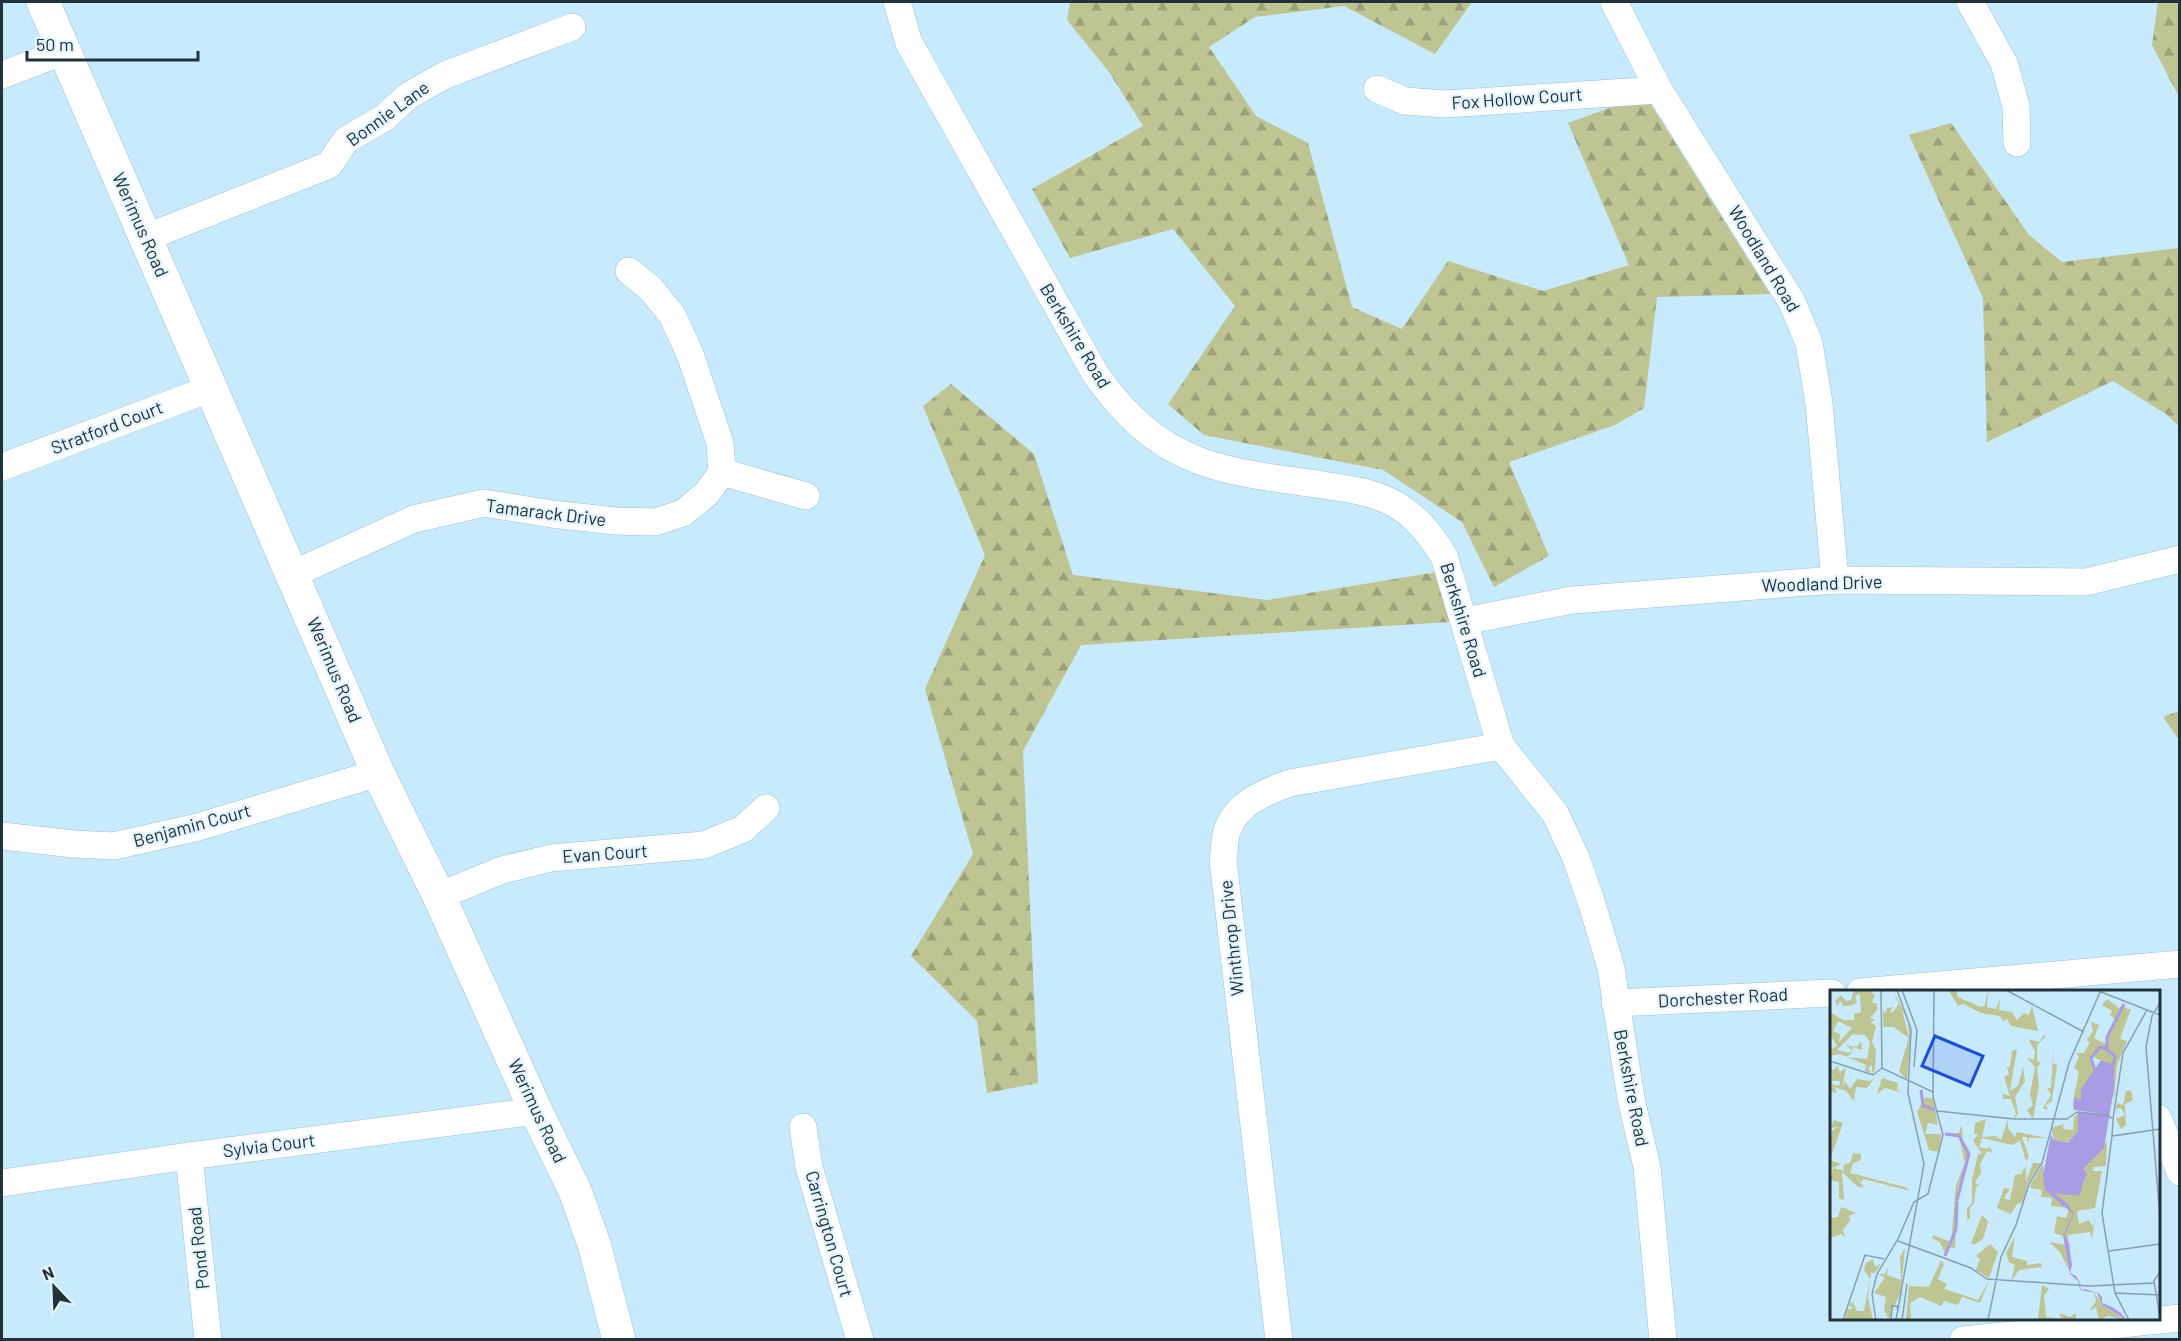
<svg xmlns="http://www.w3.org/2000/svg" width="2181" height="1341" font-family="Barlow,sans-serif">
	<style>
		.forest { fill: url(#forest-firs) }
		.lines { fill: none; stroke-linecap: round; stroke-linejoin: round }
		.minor-casing { stroke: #98c1d9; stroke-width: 28 }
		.major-casing { stroke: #98c1d9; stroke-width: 34 }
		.minor { stroke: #fff; stroke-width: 27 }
		.major { stroke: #fff; stroke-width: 33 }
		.labels { text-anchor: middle; stroke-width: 4.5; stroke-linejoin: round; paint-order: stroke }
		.street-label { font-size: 18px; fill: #21323b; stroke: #e3f4fe }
		.inset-river { fill: none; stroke: #aa9be5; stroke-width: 3 }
		.inset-road { fill: none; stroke: #85a0af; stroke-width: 1.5 }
		.view { fill: #1d4ed8; fill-opacity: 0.15; stroke: #1d4ed8; stroke-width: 3 }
		.inset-edge { fill: none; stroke: #21323b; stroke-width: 3 }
	</style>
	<defs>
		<pattern id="forest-firs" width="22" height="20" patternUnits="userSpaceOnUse" patternTransform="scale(1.5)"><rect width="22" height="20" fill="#bfc592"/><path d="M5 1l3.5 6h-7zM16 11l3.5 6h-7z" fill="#9ba178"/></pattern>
	</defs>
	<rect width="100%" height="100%" fill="#c8eafd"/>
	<g class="forest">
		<polygon points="1070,2 1472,2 1435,54 1344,6 1255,17 1209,47 1256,116 1308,143 1352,307 1402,329 1448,261 1543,291 1629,265 1568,123 1645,95 1770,294 1657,297 1644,408 1615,425 1509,462 1549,556 1494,587 1462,522 1383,470 1204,435 1168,404 1235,306 1173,229 1070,258 1032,189 1143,126 1109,72 1067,20"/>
		<polygon points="2158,2 2179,2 2179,97 2152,45"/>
		<polygon points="1951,123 2029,235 2062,262 2179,248 2179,426 2166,414 2113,381 1987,442 1983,298 1909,135"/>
		<polygon points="951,384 1034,454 1073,575 1267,600 1449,570 1465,621 1081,645 1023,751 1038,1083 987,1093 977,1021 911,956 973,854 925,689 985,555 923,406"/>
		<polygon points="2179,711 2180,711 2179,740 2163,717"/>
	</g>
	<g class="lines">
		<g class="minor-casing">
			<g id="minor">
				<path d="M 897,2 L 909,43 L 1096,375 C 1123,413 1155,445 1200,461 C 1241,476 1286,479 1329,486 C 1350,489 1371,492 1391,502 C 1415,514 1430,534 1444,556 L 1501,746 L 1555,813 L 1576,858 L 1592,904 L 1611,968 L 1631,1099 L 1647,1167 L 1663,1340"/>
				<polyline points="1614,2 1659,90 1792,302 1809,343 1819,403 1835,580"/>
				<polyline points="1970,2 2004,63 2016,106 2017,143"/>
				<polyline points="2,75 65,51"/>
				<polyline points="1377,89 1405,101 1445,104 1659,90"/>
				<polyline points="145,238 329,165 346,140 384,118 408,96 445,75 572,27"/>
				<polyline points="2,467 212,388"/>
				<polyline points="722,472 806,496"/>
				<polyline points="293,574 414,519 484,503 552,514 615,521 655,522 683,513 707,493 722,472 720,443 690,354 672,315 651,289 629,271"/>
				<polyline points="1465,621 1572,600 1835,580 2086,582 2180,559"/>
				<polyline points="2,836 74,844 114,846 198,827 378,773"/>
				<polyline points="439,896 502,870 551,858 704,845 743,829 766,808"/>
				<polyline points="1860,992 2180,964"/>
				<polyline points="1615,1003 1832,993"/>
				<polyline points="2158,1118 2180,1172"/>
				<polyline points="803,1127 809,1167 860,1340"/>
				<polyline points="189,1156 208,1340"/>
				<polyline points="2,1183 189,1156 536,1111"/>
				<path d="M 1279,1340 L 1223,860 C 1225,851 1224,840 1227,831 C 1236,803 1265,792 1290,783 L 1501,746"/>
				<polyline points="1963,1340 2180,1318"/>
			</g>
		</g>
		<g class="major-casing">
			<polyline id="major" points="43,2 378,773 439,896 536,1111 575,1191 594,1244 619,1340"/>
		</g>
		<use href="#minor" class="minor"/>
		<use href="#major" class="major"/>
	</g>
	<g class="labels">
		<g class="street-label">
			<text transform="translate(1517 99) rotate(-4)" y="6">Fox Hollow Court</text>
			<text transform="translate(388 114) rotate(-36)" y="6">Bonnie Lane</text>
			<text transform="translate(140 225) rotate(66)" y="6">Werimus Road</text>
			<text transform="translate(1764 259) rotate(59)" y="6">Woodland Road</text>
			<text transform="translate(1075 336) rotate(59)" y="6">Berkshire Road</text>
			<text transform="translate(107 428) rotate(-21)" y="6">Stratford Court</text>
			<text transform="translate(546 513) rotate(7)" y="6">Tamarack Drive</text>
			<text transform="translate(1822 584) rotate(-2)" y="6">Woodland Drive</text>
			<text transform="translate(1463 620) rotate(73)" y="6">Berkshire Road</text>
			<text transform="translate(334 670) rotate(67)" y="6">Werimus Road</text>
			<text transform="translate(192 826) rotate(-15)" y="6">Benjamin Court</text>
			<text transform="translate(605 854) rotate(-4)" y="6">Evan Court</text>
			<text transform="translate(1232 938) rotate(-96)" y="6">Winthrop Drive</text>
			<text transform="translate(1723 998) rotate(-3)" y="6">Dorchester Road</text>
			<text transform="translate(1631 1088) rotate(79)" y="6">Berkshire Road</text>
			<text transform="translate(537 1111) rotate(65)" y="6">Werimus Road</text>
			<text transform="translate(269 1146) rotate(-7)" y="6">Sylvia Court</text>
			<text transform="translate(829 1234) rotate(74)" y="6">Carrington Court</text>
			<text transform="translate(199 1248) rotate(-96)" y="6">Pond Road</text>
		</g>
	</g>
	<g transform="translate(1830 990)">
		<rect width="330" height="330" fill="#c8eafd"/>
		<path d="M 277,9 L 289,18 L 296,13 L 293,16 L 298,19 L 288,50 L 277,59 L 276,47 L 285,29 L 280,25 L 282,21 L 272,15 ZM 63,17 L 55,32 L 72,20 L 79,48 L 64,37 L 53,37 L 53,19 L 55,24 L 57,18 ZM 95,107 L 103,109 L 108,135 L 98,133 L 95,144 L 111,144 L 109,162 L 99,160 L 87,122 Z" fill="#bfc592"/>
		<path d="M 24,0 L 45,0 L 41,3 L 45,5 L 42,12 L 47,14 L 47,20 L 40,28 L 45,30 L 41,33 L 46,36 L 42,52 L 46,60 L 45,80 L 42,84 L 42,75 L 38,78 L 41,83 L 35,81 L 36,75 L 10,64 L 0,66 L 1,50 L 1,59 L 7,56 L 0,45 L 0,22 L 13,30 L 24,30 L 24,24 L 31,22 L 30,4 L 25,6 L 27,13 L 20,16 L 13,16 L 10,10 L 8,16 L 5,11 L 11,5 L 16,11 L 21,10 ZM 8,31 L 22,38 L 9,52 L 10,44 L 3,41 ZM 23,44 L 35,45 L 40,52 L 37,69 L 15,67 L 21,64 L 23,57 L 32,60 L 31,51 L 27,57 L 16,55 L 22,60 L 19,63 L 7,60 ZM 63,0 L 78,29 L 81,43 L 77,90 L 69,81 L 79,47 L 78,30 L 72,20 L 66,25 L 67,32 L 55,32 L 57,20 L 62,23 L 69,14 ZM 126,0 L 128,7 L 151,17 L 155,15 L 158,0 L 157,17 L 166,19 L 170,9 L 169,20 L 182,22 L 187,30 L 194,23 L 199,25 L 202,16 L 208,41 L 181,36 L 177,29 L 173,31 L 170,26 L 151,23 L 133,14 L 128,16 L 119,1 ZM 298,19 L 301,19 L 290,49 L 297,51 L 287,75 L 283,119 L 284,75 L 265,68 L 265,63 L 260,68 L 265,81 L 251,99 L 251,110 L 243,111 L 242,116 L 249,82 L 244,78 L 249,67 L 246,63 L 254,63 L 260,52 L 257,50 L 263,41 L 261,32 L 269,35 L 264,48 L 276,54 L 277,59 L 277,53 L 288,50 ZM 214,45 L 216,46 L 207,55 L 207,71 L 211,73 L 207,78 L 209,96 L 203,129 L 197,120 L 203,115 L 200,104 L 205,77 L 197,68 L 204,70 L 205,61 L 198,49 L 209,52 ZM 224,51 L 223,73 L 227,75 L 222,111 L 216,115 L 218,120 L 213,118 L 221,105 L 217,98 L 221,98 ZM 187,59 L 180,101 L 188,96 L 193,77 L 195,91 L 185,107 L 188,124 L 183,129 L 186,123 L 181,109 L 173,109 L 173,104 L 180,106 L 174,87 L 179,84 L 177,77 L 180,77 L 182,61 ZM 7,75 L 10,82 L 16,78 L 12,98 L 15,91 L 20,99 L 27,89 L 40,91 L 45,87 L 37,98 L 26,97 L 24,111 L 16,101 L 4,97 L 7,103 L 0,101 L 2,94 L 9,96 L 10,91 L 1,91 L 3,84 L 0,85 L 0,78 L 4,80 ZM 52,88 L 68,93 L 67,100 L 73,103 L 55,98 L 47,104 ZM 301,100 L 303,110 L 295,114 L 296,135 L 291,139 L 286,129 L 295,125 L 291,118 L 286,119 L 287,113 L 293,115 L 296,101 ZM 248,123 L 248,141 L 236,153 L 224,149 L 221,138 L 234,134 L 233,139 L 243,140 L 244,127 ZM 0,129 L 13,133 L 1,167 L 0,150 L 2,141 L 8,137 L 0,138 L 4,131 ZM 156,129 L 152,147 L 165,146 L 171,150 L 178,129 L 178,138 L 185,147 L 187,142 L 217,148 L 199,148 L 197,153 L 197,147 L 192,147 L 199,167 L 196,171 L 190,151 L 182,155 L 152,148 L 149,157 L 158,159 L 159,156 L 163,163 L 157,161 L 150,174 L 151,183 L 145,192 L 149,196 L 146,197 L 144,213 L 140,218 L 140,229 L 137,229 L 137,218 L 142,213 L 142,190 L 148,164 L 152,164 L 143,151 L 148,144 L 144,144 L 145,133 ZM 132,134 L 133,155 L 140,165 L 128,198 L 125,258 L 118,257 L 116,266 L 110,252 L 102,248 L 103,245 L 121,252 L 126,195 L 135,173 L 129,147 L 115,143 L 129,143 ZM 277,151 L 276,176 L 263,177 L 263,181 L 272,181 L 265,218 L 247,221 L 249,234 L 259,230 L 263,237 L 266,221 L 262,249 L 260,242 L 238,245 L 239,280 L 230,262 L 219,252 L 236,255 L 233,246 L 224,243 L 227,226 L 236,228 L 239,218 L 221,216 L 222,208 L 211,207 L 212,200 L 200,198 L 201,194 L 213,174 L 215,196 L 253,196 L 257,182 L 253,179 ZM 23,163 L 31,164 L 31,170 L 23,173 L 20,183 L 75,197 L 80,201 L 34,189 L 31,192 L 24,185 L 34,197 L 28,197 L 12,182 L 14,210 L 9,208 L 9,192 L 0,190 L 3,178 L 0,170 L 11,174 L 4,178 L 14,181 L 13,175 L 20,173 ZM 203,173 L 211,173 L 198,193 L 193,212 L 187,214 L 181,224 L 167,218 L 174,198 L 180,199 L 174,208 L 180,210 L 185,185 L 191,184 L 196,176 L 196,191 ZM 11,217 L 26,223 L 19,226 L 14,221 L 21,229 L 13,240 L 15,247 L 11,244 L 0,248 L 0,228 L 8,227 ZM 152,225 L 158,231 L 157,236 L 153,249 L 144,255 L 141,253 ZM 185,246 L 182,267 L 197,271 L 197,275 L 211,273 L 212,277 L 189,280 L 181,291 L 185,275 L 179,272 L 176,263 ZM 160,254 L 168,262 L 159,288 L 146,280 L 150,269 L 146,266 ZM 75,258 L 71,301 L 59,329 L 54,320 L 56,307 L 44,303 L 55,288 L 48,284 L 55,284 L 58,276 L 57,285 L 71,290 L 70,267 ZM 43,269 L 45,277 L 51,273 L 45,283 L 41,283 L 38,308 L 43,330 L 15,329 L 17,320 L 23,318 L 18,314 L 23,312 L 27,321 L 34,321 L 40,289 L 34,280 L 36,273 ZM 111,270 L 114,274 L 108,289 L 117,294 L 114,299 L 148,310 L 159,291 L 150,313 L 132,307 L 128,315 L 114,311 L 111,316 L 90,307 L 80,313 L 81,328 L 76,330 L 79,296 L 99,297 ZM 212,295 L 219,299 L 214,306 L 216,327 L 232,329 L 229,323 L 240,327 L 246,323 L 246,330 L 208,330 ZM 264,302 L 272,315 L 296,330 L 278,326 L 269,330 L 266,317 L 259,321 L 266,312 Z" fill="#bfc592" fill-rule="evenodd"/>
		<path d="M 271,70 L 284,75 L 284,98 L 274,158 L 253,179 L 257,183 L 249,206 L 224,203 L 237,213 L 244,224 L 237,240 L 234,244 L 239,253 L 242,275 L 240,283 L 246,286 L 249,291 L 251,300 L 255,299 L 268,303 L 272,307 L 272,313 L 282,317 L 291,323 L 297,330 L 272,315 L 267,303 L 250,300 L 248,291 L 240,284 L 233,245 L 243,224 L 215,200 L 213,185 L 221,144 L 223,149 L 237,153 L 248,141 L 248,123 L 274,124 L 244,120 L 243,115 L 245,107 L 251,110 L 251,99 Z" fill="#aa9be5"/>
		<path class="inset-river" d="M 283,76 L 285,66 L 277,60 L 277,47 L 294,14M 265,80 L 261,68 L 270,57 L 276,58M 91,100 L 93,116 L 105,120M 115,144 L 129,146 L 139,164 L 127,210M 115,266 L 126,239 L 127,211"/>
		<path class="inset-road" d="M 51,0 L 52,78M 72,0 L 87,40 L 84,77M 176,0 L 254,42M 271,2 L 330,25M 330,13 L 322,26 L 316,57 L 330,227M 0,71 L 43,85 L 52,78 L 103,102M 107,121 L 184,129 L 237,129 L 247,122 L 277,125 L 283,129 L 282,146 L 330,139M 283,129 L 293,63 L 317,20M 282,146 L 272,223 L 285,303 L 299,330M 68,251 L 141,278 L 157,289 L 259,296 L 324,293M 279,261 L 330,254M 330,282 L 324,291 L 330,327M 285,303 L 330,305M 13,330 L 35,265 L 54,269M 46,330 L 42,304 L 47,284 L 68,249 L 84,212 L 98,204 L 113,145 L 103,107 L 104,0M 61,330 L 62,316 L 67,316 L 68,321M 66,330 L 94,174 L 78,103 L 81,39 L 67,0M 72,330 L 77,294M 158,330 L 171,267 L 186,235 L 199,194 L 212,173 L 239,73 L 271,0"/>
		<path class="view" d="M 105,46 L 153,66 L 140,96 L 92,76 Z"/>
		<rect width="330" height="330" class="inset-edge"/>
	</g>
	<rect width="2181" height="1341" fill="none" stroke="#21323b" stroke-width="6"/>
	<g transform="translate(54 1287) rotate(337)" stroke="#e3f4fe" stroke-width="4.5" paint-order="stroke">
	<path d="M0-4.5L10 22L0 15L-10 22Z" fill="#21323b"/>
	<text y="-9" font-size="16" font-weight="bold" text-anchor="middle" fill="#21323b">N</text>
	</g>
	<path d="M27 51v9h171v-9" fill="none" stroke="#21323b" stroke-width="3"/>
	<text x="36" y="51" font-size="18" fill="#21323b" stroke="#e3f4fe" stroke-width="4.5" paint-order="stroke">50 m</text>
</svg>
